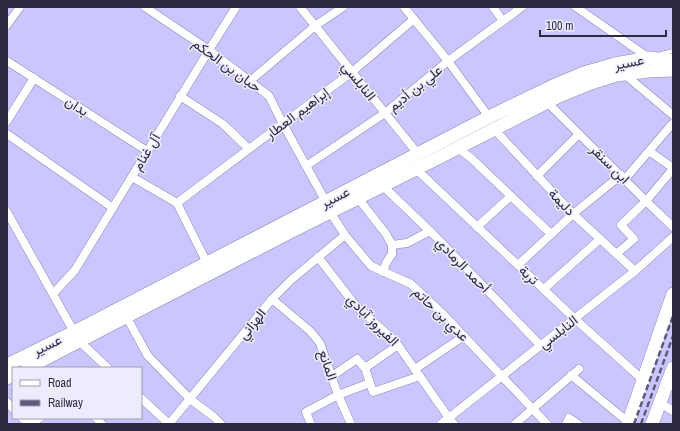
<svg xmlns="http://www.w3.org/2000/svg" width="680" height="431" font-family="'Archivo Narrow',Vazirmatn,sans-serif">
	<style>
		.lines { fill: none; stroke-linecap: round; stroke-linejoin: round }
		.service-casing { stroke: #8c87bb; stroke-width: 5 }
		.minor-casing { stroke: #8c87bb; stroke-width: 9 }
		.primary-casing { stroke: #8c87bb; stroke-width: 14 }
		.service { stroke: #fff; stroke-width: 4 }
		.minor { stroke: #fff; stroke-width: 8 }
		.primary { stroke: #fff; stroke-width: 13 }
		.rail { stroke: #5d5a7b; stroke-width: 2.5; stroke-dasharray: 6 3; stroke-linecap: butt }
		.labels { text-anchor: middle; stroke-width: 3; stroke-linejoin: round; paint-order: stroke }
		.street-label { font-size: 14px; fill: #2c2a40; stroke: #edecfd }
	</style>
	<rect width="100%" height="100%" fill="#cbc6fd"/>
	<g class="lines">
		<g class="service-casing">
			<polyline id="service" points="661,54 673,51"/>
		</g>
		<g class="minor-casing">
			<g id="minor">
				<polyline points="145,7 209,50 269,96 283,124 326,202"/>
				<polyline points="300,7 418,154"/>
				<polyline points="404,7 448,61 489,117"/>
				<polyline points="493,7 503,21"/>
				<polyline points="576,7 649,58"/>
				<polyline points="7,25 20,7"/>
				<polyline points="7,61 147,151"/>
				<polyline points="623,73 673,115"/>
				<polyline points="250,81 315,26 343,7"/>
				<polyline points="180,96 223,124 249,149"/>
				<polyline points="547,102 646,201 673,227"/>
				<polyline points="7,121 34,78"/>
				<polyline points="494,129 573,214 635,271"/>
				<polyline points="7,134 113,208"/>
				<polyline points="458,148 471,158 551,234"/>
				<polyline points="649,151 673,168"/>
				<polyline points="306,166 385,113 448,61 522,7"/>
				<polyline points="416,169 575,319 643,380"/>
				<polyline points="537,176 579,134"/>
				<polyline points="132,177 177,203 207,263"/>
				<polyline points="625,179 673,123"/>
				<polyline points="383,186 434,235 541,346"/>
				<polyline points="358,198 386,234 392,245 392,254 386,263 383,272"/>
				<polyline points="177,203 352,72 414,19"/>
				<polyline points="7,212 74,332"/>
				<polyline points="330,212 345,235 371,266 411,284 443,314 547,424"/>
				<polyline points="477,227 511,196"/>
				<polyline points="392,245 407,243 430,231"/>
				<polyline points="616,254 634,239 621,225 646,201 673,169"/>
				<polyline points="318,257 356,306 395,341 449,418 454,424"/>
				<polyline points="518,265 573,214 621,175"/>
				<polyline points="544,289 600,239"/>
				<polyline points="53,294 75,270 209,50 236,7"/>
				<polyline points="272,299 310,331 320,343 338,395 351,424"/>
				<polyline points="126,316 148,356 190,399 214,417 221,424"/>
				<polyline points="79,341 108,368"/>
				<polyline points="365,368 398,345"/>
				<polyline points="415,369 464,336"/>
				<polyline points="571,375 628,422"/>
				<polyline points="332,376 357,359 365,368 373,392 420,376"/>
				<polyline points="141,398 169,424"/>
				<polyline points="7,402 13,409"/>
				<polyline points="660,403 673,411"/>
				<polyline points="22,418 27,424"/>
				<polyline points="96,418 102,424"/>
				<polyline points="29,424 40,418"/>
				<polyline points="169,424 272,299 291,280 345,235"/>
				<polyline points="311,424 306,412 338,395 370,383"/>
				<polyline points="441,424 635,271 673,237"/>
				<polyline points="515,424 579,369"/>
				<polyline points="566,424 569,418 578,424"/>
			</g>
		</g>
		<g class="primary-casing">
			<g id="primary">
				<polyline points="7,365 74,332 489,117 553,86 584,73 615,64 649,58 673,61"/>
				<polyline points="27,368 288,233 438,158 559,96 591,83 616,75 648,71 673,70"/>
				<polyline points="7,378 13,375"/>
				<polyline points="628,424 673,294"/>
				<polyline points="652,424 673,368"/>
			</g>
		</g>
		<use href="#service" class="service"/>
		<use href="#minor" class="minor"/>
		<use href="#primary" class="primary"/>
		<g class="rail">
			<polyline points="634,424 673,316"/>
			<polyline points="641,424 673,336"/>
		</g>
	</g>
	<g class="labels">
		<g class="street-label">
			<text transform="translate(629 62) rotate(-11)" y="5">عسير</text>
			<text transform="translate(227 65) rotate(36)" y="5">حبان بن الحكم</text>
			<text transform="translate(359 81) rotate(51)" y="5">النابلسي</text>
			<text transform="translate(415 88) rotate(-39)" y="5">علي بن أديم</text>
			<text transform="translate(77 106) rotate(33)" y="5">بدان</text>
			<text transform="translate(297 113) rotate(-37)" y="5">إبراهيم العطار</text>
			<text transform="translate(146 152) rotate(-59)" y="5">آل غنام</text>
			<text transform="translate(610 164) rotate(45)" y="5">ابن سنقر</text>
			<text transform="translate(335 197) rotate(-27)" y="5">عسير</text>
			<text transform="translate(562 202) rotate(46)" y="5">دليمة</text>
			<text transform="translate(463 265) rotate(46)" y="5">أحمد الرمادي</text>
			<text transform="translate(529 275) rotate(43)" y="5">تربة</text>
			<text transform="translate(441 314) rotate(44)" y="5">عدي بن حاتم</text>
			<text transform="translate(373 320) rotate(45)" y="5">الفيروز آبادي</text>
			<text transform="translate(252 324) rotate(-51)" y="5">الهزاني</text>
			<text transform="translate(558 332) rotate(-38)" y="5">النابلسي</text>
			<text transform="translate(47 345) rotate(-26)" y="5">عسير</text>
			<text transform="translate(328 365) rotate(71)" y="5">المانع</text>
		</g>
	</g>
	<rect width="680" height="431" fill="none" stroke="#2c2a40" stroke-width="16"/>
	<rect x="12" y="367" width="130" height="52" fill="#edecfd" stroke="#a09eb1"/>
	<rect x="20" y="380" width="20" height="6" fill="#ffffff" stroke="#a09eb1"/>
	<text x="48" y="387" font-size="12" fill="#2c2a40">Road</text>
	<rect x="20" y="400" width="20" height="6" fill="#5d5a7b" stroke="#a09eb1"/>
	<text x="48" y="407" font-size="12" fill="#2c2a40">Railway</text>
	<path d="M540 30v6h126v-6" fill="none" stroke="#2c2a40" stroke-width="2"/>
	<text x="546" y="30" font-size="12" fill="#2c2a40" stroke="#edecfd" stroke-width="3" paint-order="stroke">100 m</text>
</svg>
